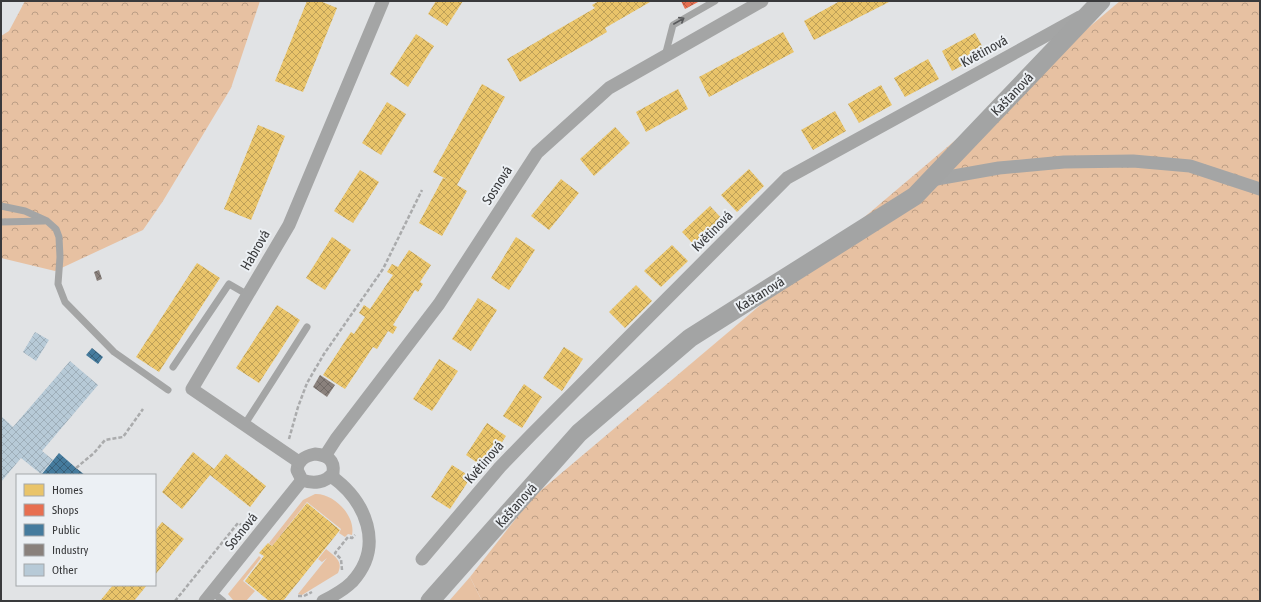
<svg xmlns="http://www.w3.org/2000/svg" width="1261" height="602" font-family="'Asap Condensed',sans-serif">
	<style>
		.green { fill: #e7c1a2 }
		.forest { fill: url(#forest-crowns) }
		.homes { fill: url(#homes-cross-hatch) }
		.shops { fill: url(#shops-cross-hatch) }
		.public { fill: url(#public-cross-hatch) }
		.industry { fill: url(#industry-cross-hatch) }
		.building { fill: url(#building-cross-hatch) }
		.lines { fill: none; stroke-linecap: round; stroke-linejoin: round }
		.path { stroke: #aaabac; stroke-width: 2.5; stroke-dasharray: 4 2; stroke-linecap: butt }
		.lane { stroke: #a4a5a5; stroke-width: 7 }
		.street { stroke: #a4a5a5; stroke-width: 13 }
		.secondary { stroke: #a3a4a4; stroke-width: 19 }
		.oneway { stroke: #595a5c }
		.labels { text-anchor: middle; stroke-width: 4; stroke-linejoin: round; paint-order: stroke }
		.street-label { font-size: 14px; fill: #393a3c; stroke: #ecf0f4 }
	</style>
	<defs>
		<pattern id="forest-crowns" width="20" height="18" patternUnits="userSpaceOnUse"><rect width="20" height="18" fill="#e7c1a2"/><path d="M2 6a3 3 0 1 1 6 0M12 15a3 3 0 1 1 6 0" fill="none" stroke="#bc9e85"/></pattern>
		<pattern id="homes-cross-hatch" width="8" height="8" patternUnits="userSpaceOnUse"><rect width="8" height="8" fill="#e9c46a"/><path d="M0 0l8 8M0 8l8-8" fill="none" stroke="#bea058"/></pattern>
		<pattern id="shops-cross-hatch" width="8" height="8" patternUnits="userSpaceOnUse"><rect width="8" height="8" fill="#e76f51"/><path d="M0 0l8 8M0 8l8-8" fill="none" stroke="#bc5c44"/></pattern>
		<pattern id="public-cross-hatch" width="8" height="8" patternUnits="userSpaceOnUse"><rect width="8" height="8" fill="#457b9d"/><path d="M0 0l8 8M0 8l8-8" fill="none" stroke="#38607a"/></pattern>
		<pattern id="industry-cross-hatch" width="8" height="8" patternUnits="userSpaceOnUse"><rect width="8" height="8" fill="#8a817c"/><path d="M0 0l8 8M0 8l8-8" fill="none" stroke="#726b67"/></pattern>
		<pattern id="building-cross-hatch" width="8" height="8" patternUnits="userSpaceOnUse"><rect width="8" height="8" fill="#b7cad7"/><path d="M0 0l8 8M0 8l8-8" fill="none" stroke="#9eaeb9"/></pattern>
	</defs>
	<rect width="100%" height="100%" fill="#e1e3e5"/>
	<g class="green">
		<path d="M 315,494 C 334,493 356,516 352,535 L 348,534 L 345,537 L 339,533 L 341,529 L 307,502 L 272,546 L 269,543 L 303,500 Z"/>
		<path d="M 326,549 C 334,556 344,561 338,573 L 302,595 L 298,594 L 327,558 L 322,562 L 318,559 Z"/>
		<polygon points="259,556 261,558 243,581 255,591 246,601 233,600 228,594"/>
		<polygon points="470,577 482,601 449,601"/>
	</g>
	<g class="forest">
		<polygon points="25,1 260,1 231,88 163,201 143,230 55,271 1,258 1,36 9,31"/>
		<polygon points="1120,1 1260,1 1260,601 482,601 470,577 532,498"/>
	</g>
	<g class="homes">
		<polygon points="307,1 320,1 337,8 303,92 275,81"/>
		<polygon points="436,1 463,1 447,26 428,14"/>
		<polygon points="599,1 650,2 605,28 607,32 520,82 507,59 595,8 592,5"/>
		<polygon points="840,1 891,1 814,40 804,21"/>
		<polygon points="783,32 794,52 709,97 699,77"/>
		<polygon points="975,33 986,53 952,71 942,51"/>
		<polygon points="416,34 434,46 408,87 390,74"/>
		<polygon points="928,59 939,79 905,97 894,78"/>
		<polygon points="482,84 505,97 457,185 467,191 442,236 419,223 443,178 448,180 433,172"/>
		<polygon points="881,85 892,105 859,123 848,104"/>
		<polygon points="678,89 688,109 646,132 636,112"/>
		<polygon points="387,102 406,114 381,155 362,143"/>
		<polygon points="835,111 846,131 813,150 801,130"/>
		<polygon points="258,125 285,136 251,220 224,209"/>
		<polygon points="615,127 630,143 594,176 580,159"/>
		<polygon points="749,169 764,186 737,212 721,195"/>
		<polygon points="360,170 379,182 353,223 334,211"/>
		<polygon points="561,179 579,193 549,230 531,216"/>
		<polygon points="710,206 725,222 697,248 682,232"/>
		<polygon points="332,237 351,250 325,290 306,278"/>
		<polygon points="516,237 535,250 509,290 491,278"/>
		<polygon points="672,245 688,261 661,287 644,271"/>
		<polygon points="409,250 431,265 420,282 423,284 418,292 415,290 393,325 397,327 393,334 388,331 377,349 373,347 345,389 323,375 351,332 354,334 365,317 359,313 364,305 370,309 393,275 387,272 392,264 398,267"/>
		<polygon points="197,263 220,278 159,372 136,357"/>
		<polygon points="636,285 652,301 625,328 609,312"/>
		<polygon points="478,298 497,310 471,351 452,339"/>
		<polygon points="277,305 300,320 259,383 236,368"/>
		<polygon points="564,347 583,359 562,391 543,378"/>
		<polygon points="439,359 458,371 432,411 413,399"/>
		<polygon points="524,384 542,397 522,428 503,416"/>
		<polygon points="487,423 506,436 485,468 466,455"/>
		<polygon points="193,452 214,469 226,454 266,486 250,507 210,475 182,509 162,492"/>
		<polygon points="452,465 471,477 450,509 431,497"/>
		<polygon points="307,503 340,530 283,601 269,601 245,581 264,556 259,553 268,543 272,546"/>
		<polygon points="162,522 184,539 155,575 155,531"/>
		<polygon points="113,585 147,585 134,601 100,601"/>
	</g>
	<polygon class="shops" points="681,1 700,1 685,9"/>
	<g class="public">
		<polygon points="92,348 103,357 98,364 86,355"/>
		<polygon points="59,453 76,468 85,475 41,475"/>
	</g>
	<g class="industry">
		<polygon points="99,270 102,279 97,281 94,272"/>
		<polygon points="320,375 335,385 327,397 313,387"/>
	</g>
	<g class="building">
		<polygon points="35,332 49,340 36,361 23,352"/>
		<polygon points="70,361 98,385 42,451 53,460 41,474 21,458 1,482 1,416 13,427"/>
	</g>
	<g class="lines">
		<g class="path">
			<polyline points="289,439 298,407 307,383 324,354 383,269 422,190"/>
			<polyline points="76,468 94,453 105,440 123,437 143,409"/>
			<polyline points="342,570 341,559 335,553 348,537 352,538 355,535"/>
			<polyline points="298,596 304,596 312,592"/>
			<polyline points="175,601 238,523 246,527"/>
		</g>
		<g class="lane">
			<polyline points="665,56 673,25 715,1"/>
			<polyline points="1,206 25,211 47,221 56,229 59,237 60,257 58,284 65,302 114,352 168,390"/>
			<polyline points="1,222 44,221"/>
			<polyline points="173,367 229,284 248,295"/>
			<polyline points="245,424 307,327"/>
			<polyline points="212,592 223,601"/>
		</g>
		<g class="street">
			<polyline points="931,180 999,168 1064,162 1133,161 1190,166 1260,189"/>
			<path d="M 315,454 C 327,455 335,460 333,473 C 326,483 313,484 302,480 L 297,470 C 298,460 305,456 315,454 Z"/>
			<polyline points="325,456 336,439 439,304 537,153 609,88 762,1"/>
			<polyline points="299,462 192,389 289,225 383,1"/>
			<polyline points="422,559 500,467 531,435 787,178 1080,17"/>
			<polyline points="205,601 302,480"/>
			<path d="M 323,601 C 333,596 344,590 352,582 C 385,546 366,501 331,476"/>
		</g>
		<polyline class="secondary" points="430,601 579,433 690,338 915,196 1101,1"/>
	</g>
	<defs><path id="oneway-shaft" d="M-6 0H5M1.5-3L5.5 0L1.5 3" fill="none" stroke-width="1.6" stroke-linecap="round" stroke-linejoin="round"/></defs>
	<use class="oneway" href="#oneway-shaft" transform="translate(679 21) rotate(-30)"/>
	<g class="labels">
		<g class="street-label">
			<text transform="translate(984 51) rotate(-29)" y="5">Květinová</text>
			<text transform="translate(1012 94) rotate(-46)" y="5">Kaštanová</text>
			<text transform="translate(497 185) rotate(-57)" y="5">Sosnová</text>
			<text transform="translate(712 231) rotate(-45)" y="5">Květinová</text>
			<text transform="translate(255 250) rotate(-60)" y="5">Habrová</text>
			<text transform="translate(760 294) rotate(-32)" y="5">Kaštanová</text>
			<text transform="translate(484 462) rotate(-49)" y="5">Květinová</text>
			<text transform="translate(516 505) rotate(-48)" y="5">Kaštanová</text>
			<text transform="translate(241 531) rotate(-51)" y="5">Sosnová</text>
		</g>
	</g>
	<rect width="1261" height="602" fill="none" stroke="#393a3c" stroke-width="4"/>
	<rect x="16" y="474" width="140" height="112" fill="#ecf0f4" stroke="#a4a7aa"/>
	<rect x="24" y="484" width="20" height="12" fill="#e9c46a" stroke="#a4a7aa"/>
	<text x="52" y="494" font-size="12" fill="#393a3c">Homes</text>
	<rect x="24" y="504" width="20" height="12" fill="#e76f51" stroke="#a4a7aa"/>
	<text x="52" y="514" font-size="12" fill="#393a3c">Shops</text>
	<rect x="24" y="524" width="20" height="12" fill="#457b9d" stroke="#a4a7aa"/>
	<text x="52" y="534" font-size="12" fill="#393a3c">Public</text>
	<rect x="24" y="544" width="20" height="12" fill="#8a817c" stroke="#a4a7aa"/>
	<text x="52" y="554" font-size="12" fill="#393a3c">Industry</text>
	<rect x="24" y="564" width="20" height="12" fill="#b7cad7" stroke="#a4a7aa"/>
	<text x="52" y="574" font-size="12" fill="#393a3c">Other</text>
</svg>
